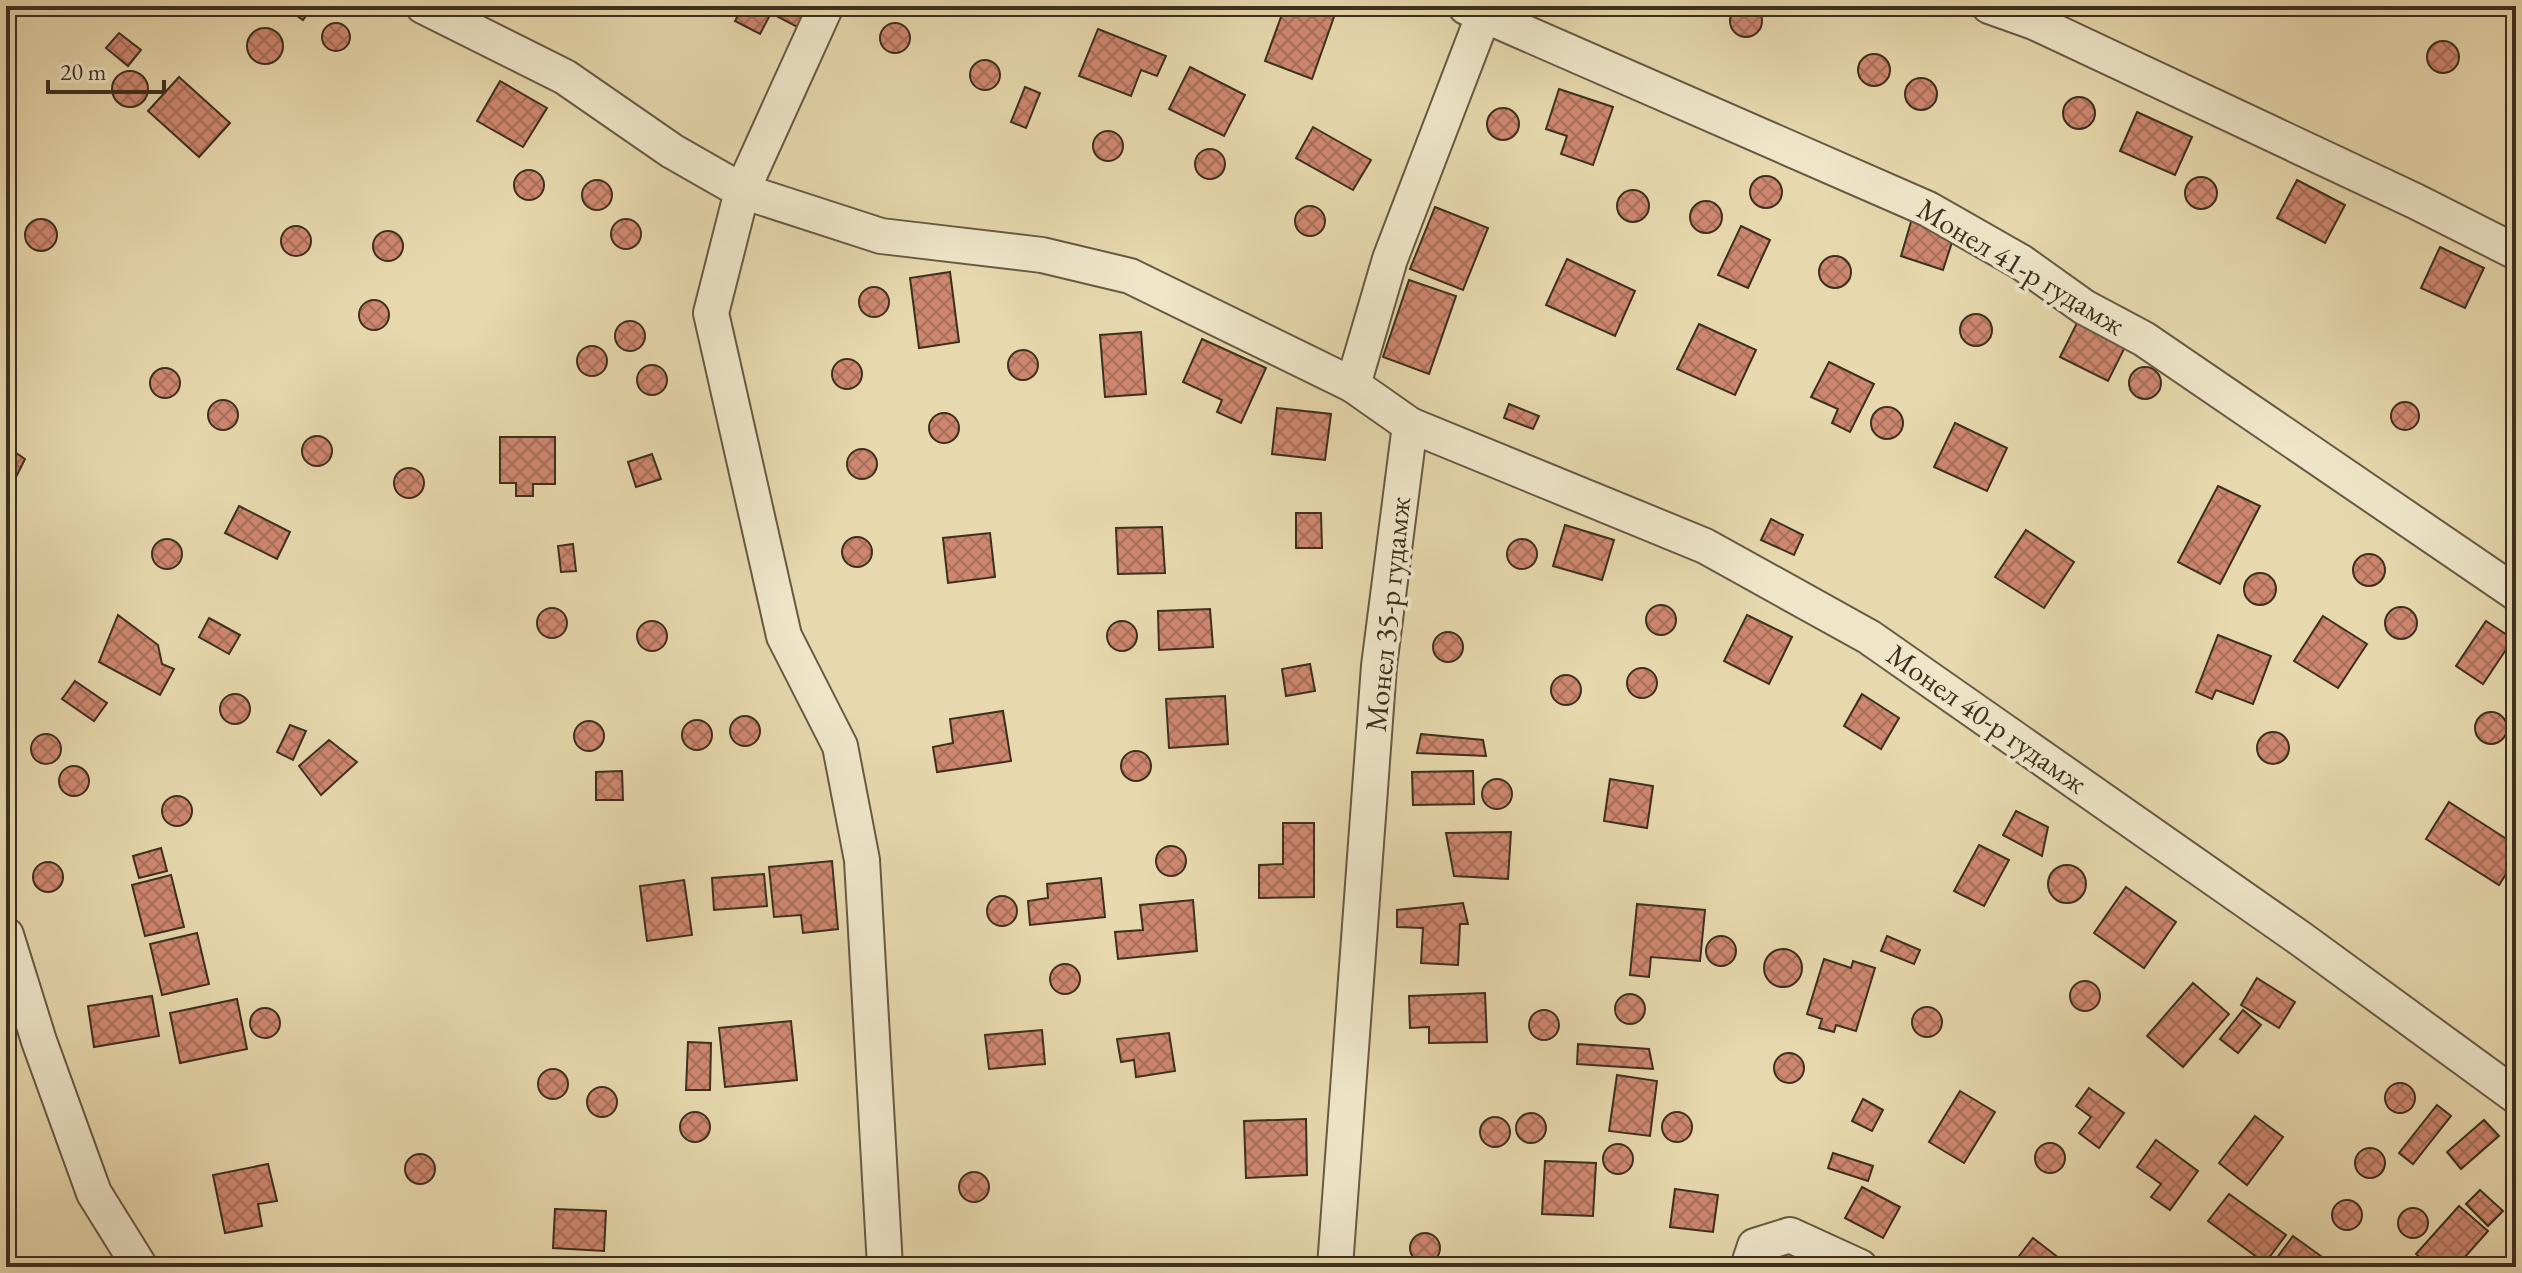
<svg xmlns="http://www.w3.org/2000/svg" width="2522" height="1273" font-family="'EB Garamond',serif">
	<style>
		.building { fill: url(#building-cross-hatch); stroke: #3d2f20; stroke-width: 2 }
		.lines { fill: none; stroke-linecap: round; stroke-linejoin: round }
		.street-casing { stroke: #685943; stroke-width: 38 }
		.street { stroke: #efe6ca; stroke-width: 34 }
		.labels { text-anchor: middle; stroke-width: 8; stroke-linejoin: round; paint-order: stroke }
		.street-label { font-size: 30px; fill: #3d2f20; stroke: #efe6ca }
	</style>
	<defs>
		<pattern id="building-cross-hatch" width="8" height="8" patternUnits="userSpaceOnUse" patternTransform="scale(2)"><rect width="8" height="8" fill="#ce876f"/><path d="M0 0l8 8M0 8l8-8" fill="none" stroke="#a86f5b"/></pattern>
	</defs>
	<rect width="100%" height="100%" fill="#e7d8ad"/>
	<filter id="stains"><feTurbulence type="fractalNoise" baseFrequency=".0025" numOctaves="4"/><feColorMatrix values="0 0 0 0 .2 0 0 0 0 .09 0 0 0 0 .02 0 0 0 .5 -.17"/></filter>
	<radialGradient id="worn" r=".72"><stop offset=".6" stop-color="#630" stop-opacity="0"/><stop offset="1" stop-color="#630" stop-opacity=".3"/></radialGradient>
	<g class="building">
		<circle cx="1746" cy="21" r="16"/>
		<polygon points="283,6 313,6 303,20"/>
		<polygon points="743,6 813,6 801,29 771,13 760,34 735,21"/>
		<polygon points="1285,6 1316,6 1335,14 1312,79 1265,61"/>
		<polygon points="2439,6 2468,6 2457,15 2445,12"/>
		<circle cx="895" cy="38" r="15"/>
		<circle cx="336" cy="37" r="14"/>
		<circle cx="265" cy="46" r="18"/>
		<polygon points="1098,29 1166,56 1157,76 1141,70 1131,96 1079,76"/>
		<polygon points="119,33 141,50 128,66 106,48"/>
		<circle cx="2443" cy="57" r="16"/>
		<circle cx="1874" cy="70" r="16"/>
		<circle cx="985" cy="75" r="15"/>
		<polygon points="1190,67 1245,95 1224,136 1169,109"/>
		<circle cx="130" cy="89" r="18"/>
		<polygon points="179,77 230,123 199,157 148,111"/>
		<circle cx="1921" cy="94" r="16"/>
		<polygon points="500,81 547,108 523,147 477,121"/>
		<polygon points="1025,87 1040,93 1026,128 1011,122"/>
		<polygon points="1559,89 1613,107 1593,165 1561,154 1567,136 1546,129"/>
		<circle cx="2079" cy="113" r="16"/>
		<circle cx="1503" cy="124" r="16"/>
		<polygon points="2137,112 2192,137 2175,175 2120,151"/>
		<polygon points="1313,127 1371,160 1353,190 1296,158"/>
		<circle cx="1108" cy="146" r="15"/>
		<circle cx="1210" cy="164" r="15"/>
		<circle cx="529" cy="185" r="15"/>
		<circle cx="1766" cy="192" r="16"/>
		<circle cx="2201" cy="193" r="16"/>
		<circle cx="597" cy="195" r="15"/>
		<polygon points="2297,180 2345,205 2325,243 2277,218"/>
		<circle cx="1633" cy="206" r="16"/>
		<circle cx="1706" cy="217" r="16"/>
		<circle cx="1310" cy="221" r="15"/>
		<polygon points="1435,207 1488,228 1463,290 1410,269"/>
		<polygon points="1913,215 1956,230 1943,270 1901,256"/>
		<circle cx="626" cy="234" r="15"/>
		<circle cx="41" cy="235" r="16"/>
		<circle cx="296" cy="241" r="15"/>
		<polygon points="1741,226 1770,240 1748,288 1718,275"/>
		<circle cx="388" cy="246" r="15"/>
		<polygon points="2440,247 2484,268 2465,308 2421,288"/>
		<circle cx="1835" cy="272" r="16"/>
		<polygon points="1567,259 1635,291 1615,336 1546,305"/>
		<polygon points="950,272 959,342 919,348 910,278"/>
		<polygon points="1409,280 1456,296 1429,374 1383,357"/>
		<circle cx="874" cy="302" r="15"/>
		<circle cx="374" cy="315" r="15"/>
		<circle cx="1976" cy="330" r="16"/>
		<polygon points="2079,319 2127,343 2108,381 2060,357"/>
		<circle cx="630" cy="336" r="15"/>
		<polygon points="1699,324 1756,350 1735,395 1677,369"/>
		<polygon points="1141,332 1146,394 1105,397 1100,335"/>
		<polygon points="1202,339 1266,368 1241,423 1217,412 1222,400 1183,382"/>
		<circle cx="592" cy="361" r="15"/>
		<circle cx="1023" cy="365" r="15"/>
		<circle cx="847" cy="374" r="15"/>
		<polygon points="1829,362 1874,384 1850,432 1832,423 1838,409 1811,397"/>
		<circle cx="652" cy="380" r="15"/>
		<circle cx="2145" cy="383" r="16"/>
		<circle cx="165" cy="383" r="15"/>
		<polygon points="6,375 15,384 16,392 6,404"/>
		<circle cx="223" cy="415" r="15"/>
		<circle cx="2405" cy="416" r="14"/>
		<polygon points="1509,404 1539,416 1533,429 1504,418"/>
		<circle cx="1887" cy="423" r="16"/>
		<polygon points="1277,408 1331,414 1325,460 1272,454"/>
		<circle cx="944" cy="428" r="15"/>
		<polygon points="1955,423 2007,448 1987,491 1934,467"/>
		<circle cx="317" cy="451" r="15"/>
		<polygon points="500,437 555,437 555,484 533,484 533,496 516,496 516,483 500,483"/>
		<polygon points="6,446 25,459 12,485 6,484"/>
		<circle cx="862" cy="464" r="15"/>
		<polygon points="652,454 661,479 636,487 628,462"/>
		<circle cx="409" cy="483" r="15"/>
		<polygon points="2218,486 2260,506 2220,584 2178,562"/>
		<polygon points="239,506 290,532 277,559 225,533"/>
		<polygon points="1296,513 1321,513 1322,548 1296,548"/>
		<polygon points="1771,519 1803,535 1794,555 1761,540"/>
		<polygon points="1565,525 1614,540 1602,580 1553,566"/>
		<polygon points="1162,527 1165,573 1118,574 1116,528"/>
		<polygon points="2026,530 2074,562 2044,608 1995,577"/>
		<polygon points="990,533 995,577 948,583 943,538"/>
		<circle cx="857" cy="552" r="15"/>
		<circle cx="1522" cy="554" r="15"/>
		<circle cx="167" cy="554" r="15"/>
		<polygon points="573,544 576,571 561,572 558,546"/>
		<circle cx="2369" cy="570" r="16"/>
		<circle cx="2260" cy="589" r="16"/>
		<circle cx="1661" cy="620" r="15"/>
		<circle cx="2401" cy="623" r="16"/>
		<circle cx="552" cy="623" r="15"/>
		<polygon points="1210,609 1213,647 1159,650 1158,611"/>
		<polygon points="118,615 158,645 162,664 174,669 160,695 99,662"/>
		<polygon points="1747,615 1792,637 1769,684 1724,661"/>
		<polygon points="2323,616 2367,644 2338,688 2294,661"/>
		<polygon points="209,618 240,635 229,654 199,637"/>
		<circle cx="652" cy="636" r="15"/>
		<circle cx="1122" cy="636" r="15"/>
		<polygon points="2486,621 2513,639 2483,684 2456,666"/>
		<circle cx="1448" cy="647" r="15"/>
		<polygon points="2218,635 2271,656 2253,704 2216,690 2212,699 2196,692"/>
		<polygon points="1310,664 1315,691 1286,696 1282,669"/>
		<circle cx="1642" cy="683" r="15"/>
		<circle cx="1566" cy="690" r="15"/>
		<polygon points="75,681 107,703 94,721 62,699"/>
		<circle cx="235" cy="709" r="15"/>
		<polygon points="1862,694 1899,718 1881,749 1844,726"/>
		<polygon points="1225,696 1228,744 1169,748 1166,699"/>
		<polygon points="1003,711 1011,761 937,772 933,747 953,743 950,719"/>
		<circle cx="2491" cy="728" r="16"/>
		<circle cx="745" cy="731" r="15"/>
		<circle cx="697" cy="735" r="15"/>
		<circle cx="589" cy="736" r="15"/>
		<polygon points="290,725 306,731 293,760 277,752"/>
		<circle cx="2273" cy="748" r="16"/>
		<circle cx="46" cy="749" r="15"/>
		<polygon points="1421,734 1483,740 1486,756 1417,753"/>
		<polygon points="329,740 357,762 321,795 299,766"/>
		<circle cx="1136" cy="766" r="15"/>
		<circle cx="74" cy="781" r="15"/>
		<polygon points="622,771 623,800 596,800 596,772"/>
		<polygon points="1473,771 1474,804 1413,805 1412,772"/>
		<circle cx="1497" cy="794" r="15"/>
		<polygon points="1610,779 1653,786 1647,828 1604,821"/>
		<circle cx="177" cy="811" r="15"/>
		<polygon points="2449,802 2516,845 2516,858 2499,885 2426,839"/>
		<polygon points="2016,811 2048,827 2042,856 2003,835"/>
		<polygon points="1283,823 1314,823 1314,897 1259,898 1259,865 1283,864"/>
		<polygon points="1511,832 1508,879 1454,876 1446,833"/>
		<polygon points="1979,845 2009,860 1984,906 1954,891"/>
		<circle cx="1171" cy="861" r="15"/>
		<polygon points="161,848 167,871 139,878 133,856"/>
		<polygon points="832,861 838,929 803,933 801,915 774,917 769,867"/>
		<circle cx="48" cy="877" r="15"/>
		<circle cx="2067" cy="884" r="19"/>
		<polygon points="764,874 767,906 714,910 712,878"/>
		<polygon points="171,875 184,927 145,936 132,885"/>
		<polygon points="1101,878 1105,917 1030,925 1028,901 1048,898 1047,884"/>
		<polygon points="684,880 692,935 647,941 640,886"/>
		<polygon points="2126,887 2176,922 2144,968 2094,933"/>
		<circle cx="1002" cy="911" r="15"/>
		<polygon points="1193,900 1197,951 1118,959 1115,932 1143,930 1140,905"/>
		<polygon points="1463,903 1468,924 1460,924 1458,965 1421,963 1423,928 1397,927 1397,910"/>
		<polygon points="1637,904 1705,910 1700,961 1651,957 1649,977 1630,975"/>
		<polygon points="197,933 209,984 162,995 150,944"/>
		<circle cx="1721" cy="951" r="15"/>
		<polygon points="1887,936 1920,950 1914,964 1881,951"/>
		<circle cx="1783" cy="968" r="19"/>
		<polygon points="1824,959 1851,968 1853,961 1875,968 1856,1031 1836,1025 1834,1032 1819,1028 1822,1019 1807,1014"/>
		<circle cx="1065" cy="979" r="15"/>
		<polygon points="2257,978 2295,1002 2279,1028 2241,1005"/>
		<circle cx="2085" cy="996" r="15"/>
		<polygon points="2193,983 2229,1014 2183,1067 2147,1036"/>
		<polygon points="1485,993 1487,1042 1429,1043 1429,1027 1410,1028 1409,996"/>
		<circle cx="1630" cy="1009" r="15"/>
		<polygon points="152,996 159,1036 94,1047 88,1006"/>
		<polygon points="237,999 247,1049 180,1063 170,1013"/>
		<circle cx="1927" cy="1022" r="15"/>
		<circle cx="265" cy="1023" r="15"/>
		<circle cx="1544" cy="1025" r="15"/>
		<polygon points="2243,1010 2261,1025 2238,1053 2220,1039"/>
		<polygon points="791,1021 797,1080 725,1087 719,1028"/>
		<polygon points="1042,1030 1045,1064 989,1069 985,1035"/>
		<polygon points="1169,1033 1175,1071 1136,1077 1134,1060 1121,1062 1117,1039"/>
		<polygon points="688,1042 711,1043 710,1090 686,1090"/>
		<polygon points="1578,1044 1649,1049 1653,1069 1577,1064"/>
		<circle cx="1789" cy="1068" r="15"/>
		<circle cx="553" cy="1084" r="15"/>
		<polygon points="1617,1075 1657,1081 1650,1136 1609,1131"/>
		<circle cx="2400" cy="1098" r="15"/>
		<circle cx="602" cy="1102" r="15"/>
		<polygon points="2089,1088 2124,1113 2099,1148 2079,1133 2091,1117 2076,1106"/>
		<polygon points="1960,1091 1995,1112 1964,1163 1929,1142"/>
		<polygon points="1863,1099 1883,1110 1872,1131 1852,1121"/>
		<polygon points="2437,1105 2451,1116 2413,1164 2399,1153"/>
		<circle cx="1677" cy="1127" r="15"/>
		<circle cx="695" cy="1127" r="15"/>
		<circle cx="1531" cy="1128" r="15"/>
		<polygon points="2255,1116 2283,1137 2247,1185 2219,1163"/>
		<circle cx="1495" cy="1132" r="15"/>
		<polygon points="1306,1119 1307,1175 1246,1178 1244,1121"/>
		<polygon points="2484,1120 2499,1136 2461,1169 2447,1152"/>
		<polygon points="2156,1140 2198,1171 2170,1210 2151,1197 2161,1184 2137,1167"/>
		<circle cx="2050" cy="1158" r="15"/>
		<circle cx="1618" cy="1159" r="15"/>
		<circle cx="2370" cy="1163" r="15"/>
		<polygon points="1833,1153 1873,1166 1868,1181 1828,1168"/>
		<circle cx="420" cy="1169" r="15"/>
		<polygon points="1545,1161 1596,1163 1593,1216 1542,1214"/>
		<polygon points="268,1164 277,1201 258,1204 262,1226 225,1233 213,1175"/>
		<circle cx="974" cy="1187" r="15"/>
		<polygon points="1862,1187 1900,1207 1883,1238 1845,1218"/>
		<polygon points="1675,1189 1718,1195 1713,1232 1670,1227"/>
		<polygon points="2480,1190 2503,1211 2488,1226 2466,1204"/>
		<polygon points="2229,1194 2286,1235 2265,1263 2208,1221"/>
		<circle cx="2347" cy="1215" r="15"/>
		<polygon points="2459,1206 2488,1231 2456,1267 2431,1267 2416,1254"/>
		<circle cx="2413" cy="1223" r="15"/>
		<polygon points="555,1209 606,1211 604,1251 553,1248"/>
		<circle cx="1425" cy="1248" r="15"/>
		<polygon points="2293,1236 2336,1267 2270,1267"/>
		<polygon points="2033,1238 2064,1262 2060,1267 2024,1267 2016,1260"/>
	</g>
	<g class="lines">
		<g class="street-casing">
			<g id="street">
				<polyline points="423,6 565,77 672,151 742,191 711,313 784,636 840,746 862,860 885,1267"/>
				<polyline points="826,6 742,191 881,236 1042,255 1130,276 1353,385"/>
				<polyline points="1989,6 2034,22 2415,201 2516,252"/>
				<polyline points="1466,7 1928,209 2021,262 2084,307 2144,339 2516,593"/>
				<polyline points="1410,425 1705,546 1869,637 2301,939 2516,1096"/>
				<polyline points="6,935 39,1041 94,1193 140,1267"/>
				<polyline points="1335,1267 1379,666 1410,425 1353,385 1390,259 1487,6"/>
				<polyline points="1748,1267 1755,1246 1790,1235 1860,1267"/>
			</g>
		</g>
		<use href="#street" class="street"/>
	</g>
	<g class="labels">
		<g class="street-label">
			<text transform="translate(2021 267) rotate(31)" y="10">Монел 41-р гудамж</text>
			<text transform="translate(1388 614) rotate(-84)" y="10">Монел 35-р гудамж</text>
			<text transform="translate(1987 719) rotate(35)" y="10">Монел 40-р гудамж</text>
		</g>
	</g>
	<rect width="2522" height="1273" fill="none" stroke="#e7d8ad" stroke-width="32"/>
	<rect x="8" y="8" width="2506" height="1257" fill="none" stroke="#3d2f20" stroke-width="4"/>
	<rect x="16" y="16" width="2490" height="1241" fill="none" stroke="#3d2f20" stroke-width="2"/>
	<path d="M48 80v12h116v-12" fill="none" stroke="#3d2f20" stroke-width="4"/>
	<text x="60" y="80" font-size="24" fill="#3d2f20" stroke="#efe6ca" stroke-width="6" paint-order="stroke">20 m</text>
	<rect width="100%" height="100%" filter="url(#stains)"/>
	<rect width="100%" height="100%" fill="url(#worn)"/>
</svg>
